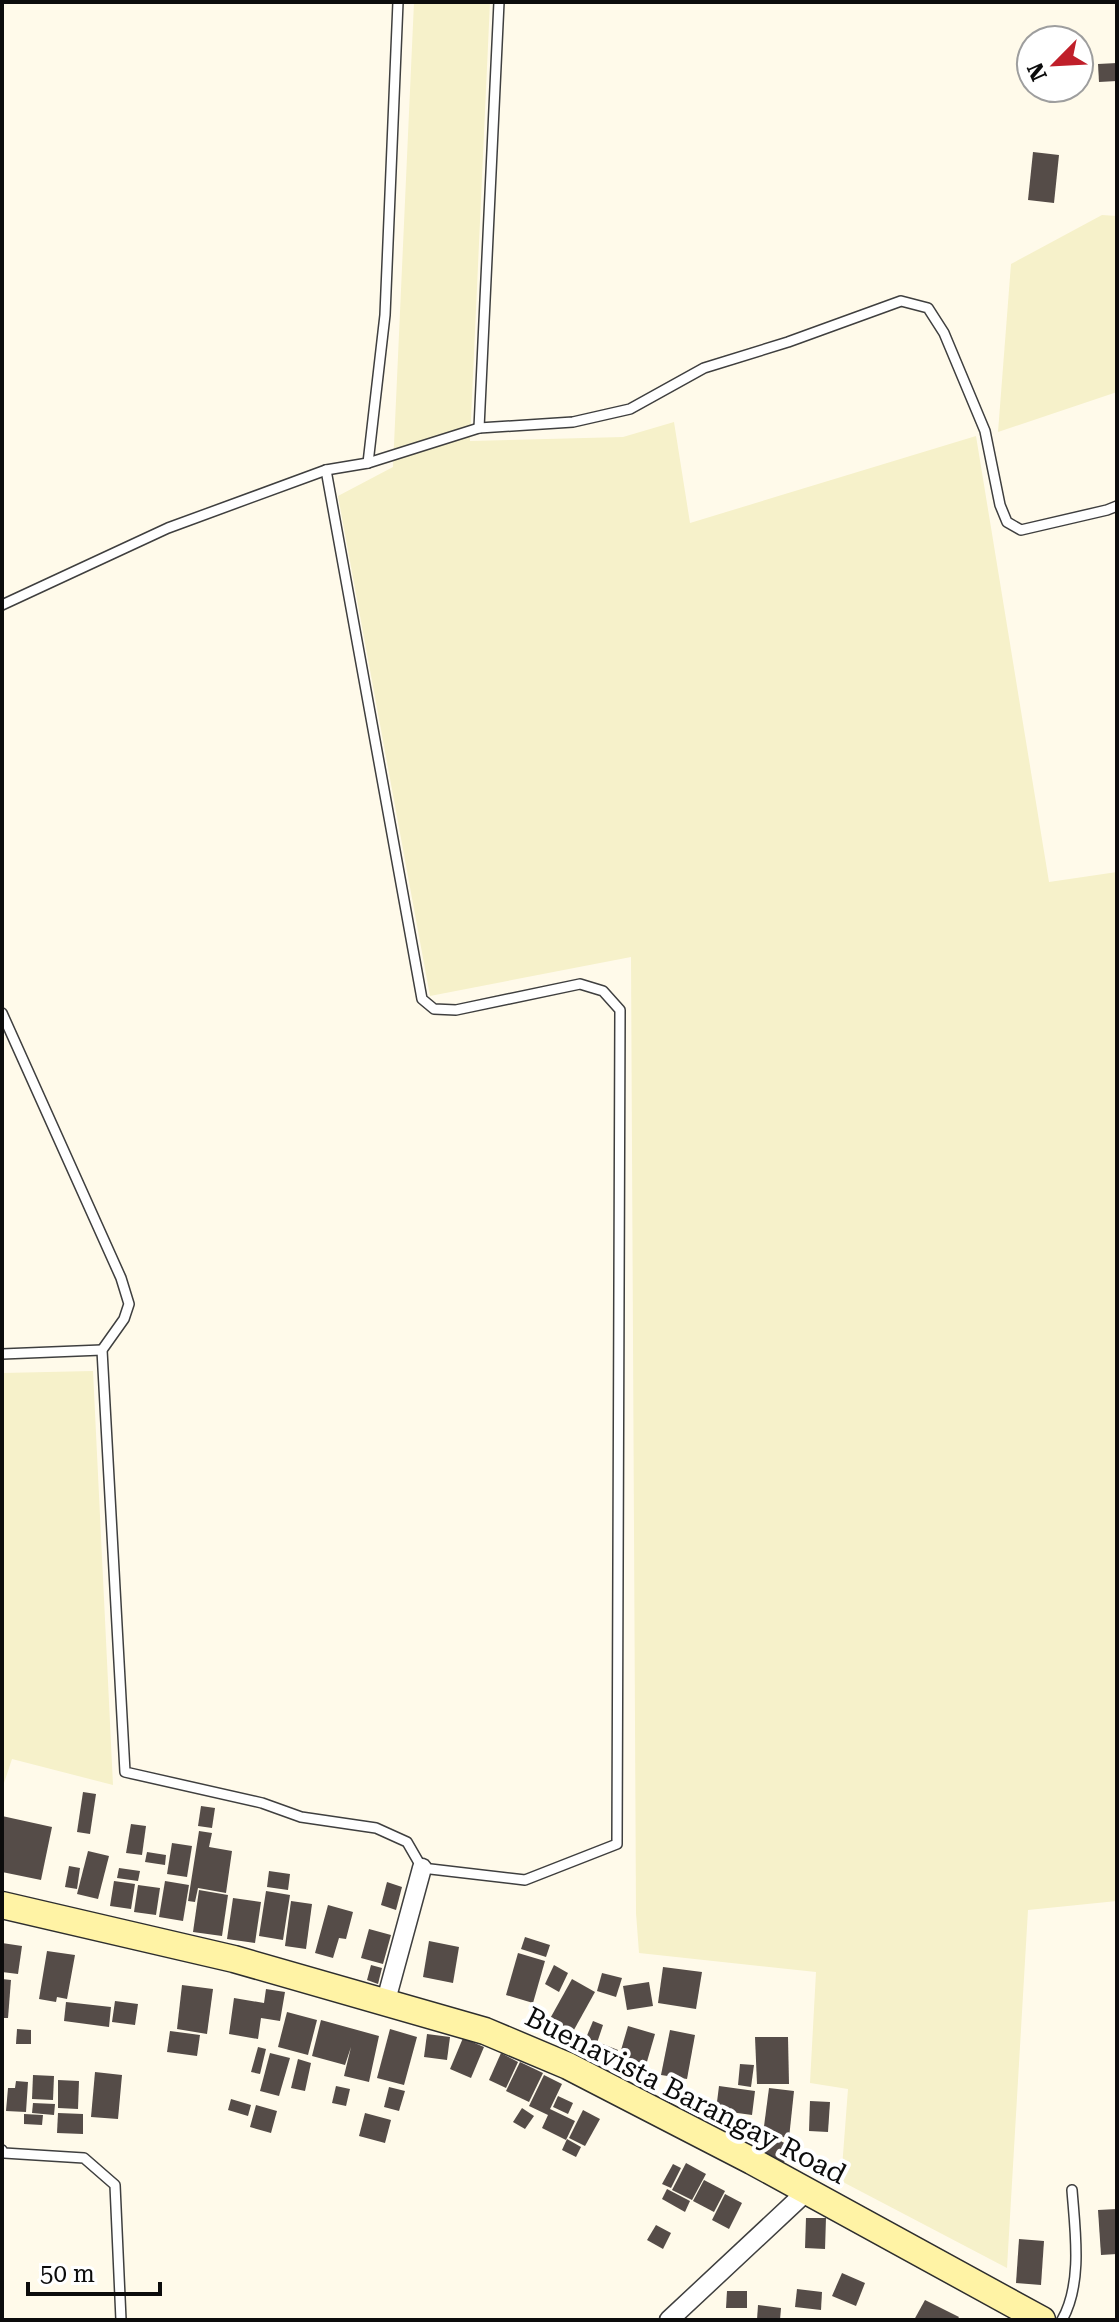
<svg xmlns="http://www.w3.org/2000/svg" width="1119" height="2322" font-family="'Roboto Serif',serif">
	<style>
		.farmland { fill: #f6f1ca }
		.building { fill: #554c48 }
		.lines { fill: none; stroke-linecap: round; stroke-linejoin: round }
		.lane-casing { stroke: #3f3f3f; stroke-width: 12 }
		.street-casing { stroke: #3f3f3f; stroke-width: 21 }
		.secondary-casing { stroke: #2e2e2e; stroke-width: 29 }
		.lane { stroke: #fff; stroke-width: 9 }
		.street { stroke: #fff; stroke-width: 18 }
		.secondary { stroke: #fff3a5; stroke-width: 26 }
		.labels { text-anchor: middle; stroke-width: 8; stroke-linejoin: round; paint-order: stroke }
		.street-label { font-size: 28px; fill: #0c0c0c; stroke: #fff }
	</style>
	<rect width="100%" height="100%" fill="#fffaea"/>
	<g class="farmland">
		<polygon points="414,2 490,2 470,441 623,437 674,422 690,523 976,436 1049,882 1117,872 1117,1901 1028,1910 1007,2268 841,2181 848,2089 810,2083 816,1972 639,1953 636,1913 631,957 430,996 338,496 393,467"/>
		<polygon points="1102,215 1117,216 1117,392 998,432 1011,264"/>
		<polygon points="93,1371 113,1785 12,1759 2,1789 2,1373"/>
	</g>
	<g class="building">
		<polygon points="1117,63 1117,81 1099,82 1098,64"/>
		<polygon points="1033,152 1059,155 1054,203 1028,200"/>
		<polygon points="83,1792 96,1794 90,1834 77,1832"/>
		<polygon points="201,1806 215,1808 212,1828 198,1826"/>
		<polygon points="2,1816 52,1827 41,1880 2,1872"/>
		<polygon points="131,1824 146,1826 142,1855 126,1853"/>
		<polygon points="199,1831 212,1833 209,1847 232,1851 226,1893 198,1888 195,1902 188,1901"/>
		<polygon points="172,1843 192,1846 187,1877 167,1874"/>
		<polygon points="88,1851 109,1856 98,1899 77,1894"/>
		<polygon points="147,1852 166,1855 165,1865 145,1862"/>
		<polygon points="69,1866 80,1868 77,1889 65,1887"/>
		<polygon points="119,1868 140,1871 138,1881 117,1878"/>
		<polygon points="269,1871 290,1874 288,1890 267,1887"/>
		<polygon points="114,1881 135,1884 131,1909 110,1906"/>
		<polygon points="165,1881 189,1885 183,1921 159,1917"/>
		<polygon points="387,1882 402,1887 396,1910 381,1905"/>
		<polygon points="138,1885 160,1888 156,1915 134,1912"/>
		<polygon points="199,1890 228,1895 222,1936 193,1932"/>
		<polygon points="266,1891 290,1895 283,1940 259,1936"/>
		<polygon points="233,1898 261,1902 255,1943 227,1939"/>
		<polygon points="291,1901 312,1904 306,1949 285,1946"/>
		<polygon points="328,1905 353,1912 346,1939 339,1938 333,1958 315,1953"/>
		<polygon points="369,1929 391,1935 383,1964 361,1958"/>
		<polygon points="525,1937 550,1945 546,1957 521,1949"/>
		<polygon points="429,1941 459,1947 453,1983 423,1977"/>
		<polygon points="2,1943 22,1946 18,1974 2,1972"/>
		<polygon points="47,1951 75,1955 67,1999 57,1997 56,2002 39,1999"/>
		<polygon points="518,1953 545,1961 533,2003 506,1995"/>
		<polygon points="371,1965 382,1968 378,1984 367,1980"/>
		<polygon points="554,1965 568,1973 559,1992 545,1984"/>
		<polygon points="663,1967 702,1972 696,2009 658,2003"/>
		<polygon points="602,1973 622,1978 616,1997 597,1991"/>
		<polygon points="2,1979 11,1980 8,2018 2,2018"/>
		<polygon points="572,1979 595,1992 570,2037 547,2024"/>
		<polygon points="649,1982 653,2006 627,2010 623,1986"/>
		<polygon points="182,1985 213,1989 207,2034 177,2029"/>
		<polygon points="266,1989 285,1992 280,2021 261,2018 258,2039 229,2034 234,1998 264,2003"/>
		<polygon points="115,2001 138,2004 135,2025 112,2022"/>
		<polygon points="66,2002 111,2007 109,2027 64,2021"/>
		<polygon points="287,2012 317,2020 308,2055 278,2047"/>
		<polygon points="321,2020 379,2036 369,2082 344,2076 351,2047 345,2065 312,2056"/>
		<polygon points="593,2021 603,2025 597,2043 586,2038"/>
		<polygon points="628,2026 655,2034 644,2072 617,2064"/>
		<polygon points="17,2029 31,2030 31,2044 16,2044"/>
		<polygon points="390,2029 417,2037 404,2085 377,2078"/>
		<polygon points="670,2030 695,2035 687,2079 661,2075"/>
		<polygon points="170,2031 200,2035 197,2056 167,2052"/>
		<polygon points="427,2034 450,2037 447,2060 424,2057"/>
		<polygon points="755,2037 788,2037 789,2084 757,2084"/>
		<polygon points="463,2038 484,2047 471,2078 450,2069"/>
		<polygon points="600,2043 618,2050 611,2067 593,2060"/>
		<polygon points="258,2047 266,2049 260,2074 251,2072"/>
		<polygon points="270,2053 290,2058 279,2096 260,2091"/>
		<polygon points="501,2053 518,2062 506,2088 489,2080"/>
		<polygon points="298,2059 311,2063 305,2091 291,2088"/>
		<polygon points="520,2062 543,2073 529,2102 506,2091"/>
		<polygon points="740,2064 754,2065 751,2087 738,2085"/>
		<polygon points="95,2072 122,2075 118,2119 91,2117"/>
		<polygon points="33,2075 54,2076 53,2100 32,2099"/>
		<polygon points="544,2075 562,2084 550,2109 575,2121 566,2140 542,2128 548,2115 529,2106"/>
		<polygon points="58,2080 79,2081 78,2109 58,2108"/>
		<polygon points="16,2081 28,2082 26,2112 6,2111 8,2088 15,2088"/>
		<polygon points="336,2086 350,2089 346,2106 332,2103"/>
		<polygon points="719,2086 755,2091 752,2115 716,2110"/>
		<polygon points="389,2087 405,2091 399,2111 384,2107"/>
		<polygon points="769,2088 794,2091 789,2138 763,2134"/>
		<polygon points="558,2096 573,2103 568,2114 553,2107"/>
		<polygon points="231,2099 251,2105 248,2116 228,2110"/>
		<polygon points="810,2101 830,2102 828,2132 809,2131"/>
		<polygon points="33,2103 55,2104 54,2115 32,2113"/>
		<polygon points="256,2105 277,2111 271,2133 250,2127"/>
		<polygon points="522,2108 534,2116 525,2129 513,2122"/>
		<polygon points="583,2110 600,2119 585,2146 569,2138"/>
		<polygon points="58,2113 83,2114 83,2134 57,2133"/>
		<polygon points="365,2113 391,2120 385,2143 359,2136"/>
		<polygon points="24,2114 43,2115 42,2125 24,2124"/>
		<polygon points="771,2136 792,2147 781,2168 760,2158"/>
		<polygon points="567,2139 581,2147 576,2157 562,2150"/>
		<polygon points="686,2163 706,2174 692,2200 672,2190"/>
		<polygon points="673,2164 681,2168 671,2188 662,2184"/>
		<polygon points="704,2180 725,2191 714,2212 693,2201"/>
		<polygon points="667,2189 690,2201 685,2212 662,2199"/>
		<polygon points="725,2194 742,2203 729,2229 712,2220"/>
		<polygon points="1117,2209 1117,2254 1101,2255 1098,2210"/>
		<polygon points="806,2218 826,2218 825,2249 805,2248"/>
		<polygon points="656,2225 671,2233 663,2249 647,2240"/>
		<polygon points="1019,2239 1044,2241 1041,2285 1016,2283"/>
		<polygon points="842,2273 865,2283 856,2306 832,2296"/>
		<polygon points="797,2289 822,2292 821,2310 795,2307"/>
		<polygon points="727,2291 747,2291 747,2308 726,2308"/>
		<polygon points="925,2300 959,2317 957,2320 914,2320"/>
		<polygon points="758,2305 781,2308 780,2320 757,2320"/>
	</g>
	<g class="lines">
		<g class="lane-casing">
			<g id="lane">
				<polyline points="479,428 499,2"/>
				<polyline points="368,463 385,315 398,2"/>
				<polyline points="2,605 168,528 326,470 368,463 479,428 573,422 630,409 704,368 788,342 901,301 928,308 944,333 985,431 1000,505 1007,522 1021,530 1107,510 1117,506"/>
				<polyline points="2,1013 121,1278 129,1304 124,1319 102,1350 125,1772 262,1803 301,1817 376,1828 407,1842 422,1868 525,1880 617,1844 620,1010 603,991 580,984 456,1010 434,1009 422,999 326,470"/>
				<polyline points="2,1354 102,1350"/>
				<polyline points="2,2150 4,2153 84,2158 115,2185 121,2320"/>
				<path d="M 1062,2320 C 1083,2283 1075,2230 1072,2190"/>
			</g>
		</g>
		<g class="street-casing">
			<g id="street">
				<polyline points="385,2004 422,1868"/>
				<polyline points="669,2320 807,2191"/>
			</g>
		</g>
		<g class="secondary-casing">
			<polyline id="secondary" points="2,1905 234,1959 485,2031 568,2066 752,2161 1042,2320"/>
		</g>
		<use href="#lane" class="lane"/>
		<use href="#street" class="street"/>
		<use href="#secondary" class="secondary"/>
	</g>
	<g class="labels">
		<g class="street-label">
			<text transform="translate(686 2095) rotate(27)" y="10">Buenavista Barangay Road</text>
		</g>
	</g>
	<rect width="1119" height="2322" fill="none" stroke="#0c0c0c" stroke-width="8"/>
	<g transform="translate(1055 64) rotate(246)"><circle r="38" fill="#ffffff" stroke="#9e9e9e" stroke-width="2"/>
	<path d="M0-6L14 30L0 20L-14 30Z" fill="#c01f2a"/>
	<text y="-12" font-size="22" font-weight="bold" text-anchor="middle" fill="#0c0c0c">N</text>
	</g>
	<path d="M28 2282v12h132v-12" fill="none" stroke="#0c0c0c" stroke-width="4"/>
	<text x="40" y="2282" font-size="24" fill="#0c0c0c" stroke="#ffffff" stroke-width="6" paint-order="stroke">50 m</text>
</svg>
